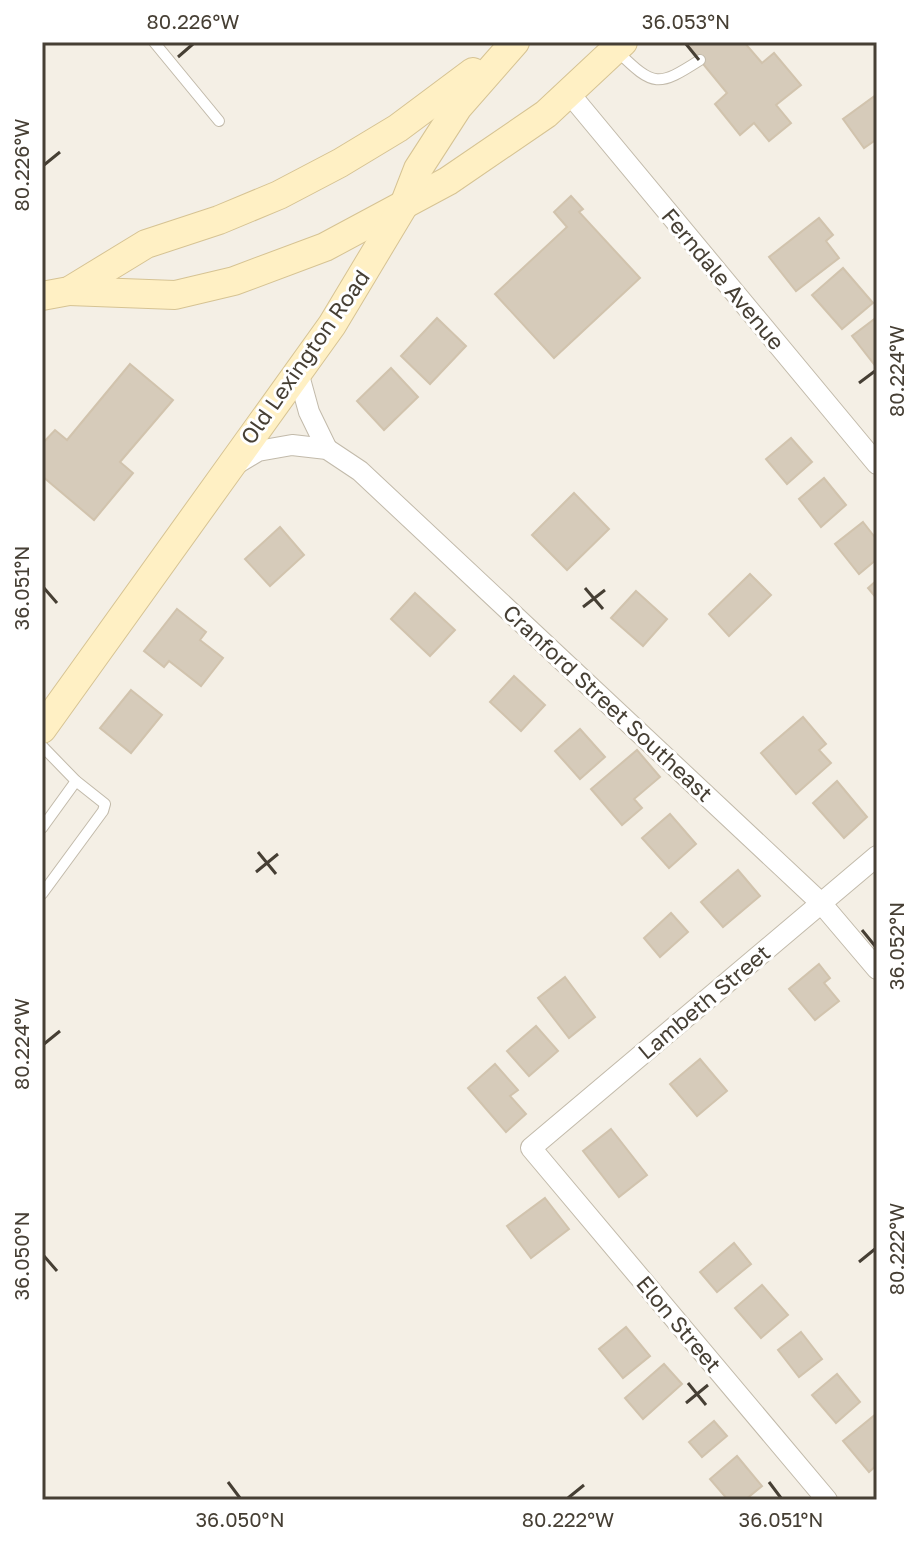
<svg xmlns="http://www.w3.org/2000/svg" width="919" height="1542" font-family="'Golos Text',sans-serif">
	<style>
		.building { fill: #d6cbba; stroke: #d1c3ad; stroke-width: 2 }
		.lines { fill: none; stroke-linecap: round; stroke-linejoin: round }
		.lane-casing { stroke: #c2baaa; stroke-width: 12 }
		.street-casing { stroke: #c2baaa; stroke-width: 22 }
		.secondary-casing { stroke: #d6c393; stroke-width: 30 }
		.lane { stroke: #fff; stroke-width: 10 }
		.street { stroke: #fff; stroke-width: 20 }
		.secondary { stroke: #fff0c4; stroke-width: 28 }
		.ticks { fill: none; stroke: #463f34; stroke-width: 3 }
		.labels { text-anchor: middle; stroke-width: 6; stroke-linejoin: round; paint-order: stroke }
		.street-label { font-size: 22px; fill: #463f34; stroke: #fff }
		.neatline { fill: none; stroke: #463f34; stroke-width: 3 }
		.ticks-label { font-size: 20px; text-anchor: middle; fill: #463f34 }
	</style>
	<rect width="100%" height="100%" fill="#f4efe5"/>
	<g class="building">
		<polygon points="685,42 744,42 762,63 774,53 801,85 776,105 791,123 769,141 754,123 740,135 715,104 727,93"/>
		<polygon points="876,95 877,139 864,148 843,119"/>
		<polygon points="571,196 583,209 579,212 640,278 554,358 495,294 567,227 554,212"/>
		<polygon points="819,218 833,235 826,241 839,258 796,291 769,257"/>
		<polygon points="843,268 873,303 842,329 812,295"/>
		<polygon points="877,317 877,368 852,336"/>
		<polygon points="437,318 466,346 430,384 401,356"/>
		<polygon points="130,364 173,400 120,462 133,473 94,520 42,476 42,444 55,430 67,440"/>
		<polygon points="391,368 418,397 384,430 357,401"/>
		<polygon points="791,438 812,462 787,484 766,459"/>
		<polygon points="824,478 846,505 821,527 799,499"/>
		<polygon points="574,493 609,529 567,570 532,535"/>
		<polygon points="863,522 877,540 877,559 859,574 835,544"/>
		<polygon points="280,527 304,555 270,586 245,559"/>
		<polygon points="750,574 771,595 729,636 709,614"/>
		<polygon points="877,580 877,599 868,588"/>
		<polygon points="636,591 667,619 643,646 611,618"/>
		<polygon points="415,593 455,630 430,656 391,619"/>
		<polygon points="177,609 206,632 200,640 223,658 201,686 169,661 164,667 144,651"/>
		<polygon points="514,676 545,705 521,731 490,702"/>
		<polygon points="131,690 162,715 131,753 100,728"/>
		<polygon points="803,717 826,744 819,750 831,763 796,794 761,753"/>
		<polygon points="580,729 605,757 580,779 555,751"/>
		<polygon points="637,750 660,777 634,799 642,808 622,825 591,789"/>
		<polygon points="837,781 867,817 844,838 813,803"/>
		<polygon points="670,814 696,844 669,868 642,838"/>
		<polygon points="738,870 760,896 723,927 701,902"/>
		<polygon points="671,913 688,932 660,957 644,938"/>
		<polygon points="819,964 830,978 824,983 839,1001 815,1020 789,989"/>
		<polygon points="565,977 595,1017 569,1038 538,998"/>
		<polygon points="536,1026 558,1051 529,1076 507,1051"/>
		<polygon points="700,1059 727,1091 697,1116 670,1084"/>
		<polygon points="495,1064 518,1090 510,1096 526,1114 506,1132 468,1088"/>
		<polygon points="611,1129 647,1175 619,1197 583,1151"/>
		<polygon points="545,1198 569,1229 531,1258 507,1226"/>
		<polygon points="734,1243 751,1264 717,1292 700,1272"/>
		<polygon points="762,1285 788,1315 761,1338 735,1308"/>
		<polygon points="626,1327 650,1356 623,1378 599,1349"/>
		<polygon points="801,1332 822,1359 799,1377 778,1350"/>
		<polygon points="664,1364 682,1384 643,1419 625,1398"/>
		<polygon points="837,1374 860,1402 836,1423 812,1395"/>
		<polygon points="877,1413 877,1465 869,1472 843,1441"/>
		<polygon points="714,1421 727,1436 702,1457 689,1442"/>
		<polygon points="737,1456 762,1486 745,1500 728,1500 710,1479"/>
	</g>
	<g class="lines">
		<g class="lane-casing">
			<g id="lane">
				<polyline points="154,42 219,121"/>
				<path d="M 618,52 C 654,87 658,87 700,60"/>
				<polyline points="42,746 76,781 105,804 103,811 42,894"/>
				<polyline points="42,828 76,781"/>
			</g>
		</g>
		<g class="street-casing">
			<g id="street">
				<polyline points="569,93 877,464"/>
				<polyline points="298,372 309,412 327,449"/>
				<polyline points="238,463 258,451 292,445 327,449 360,471 821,903 877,969"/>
				<polyline points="827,1500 531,1148 877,856"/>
			</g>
		</g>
		<g class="secondary-casing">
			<g id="secondary">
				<polyline points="69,291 175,295 234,281 325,247 448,181 546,114 623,42"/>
				<polyline points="42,296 69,291 146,244 219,220 279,195 340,163 398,128 473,72"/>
				<polyline points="42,729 332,325 404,205 418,169 458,107 515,42"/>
			</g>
		</g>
		<use href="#lane" class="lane"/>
		<use href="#street" class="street"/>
		<use href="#secondary" class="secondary"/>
	</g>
	<path class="ticks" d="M 686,44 L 699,60M 178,57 L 193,44M 44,165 L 60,152M 859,383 L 875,371M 44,588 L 57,603M 585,588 L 603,609M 583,607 L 605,590M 258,852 L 276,874M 256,872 L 278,854M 862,930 L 875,946M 44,1044 L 60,1031M 44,1256 L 57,1271M 859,1262 L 875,1249M 688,1383 L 706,1405M 686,1403 L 708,1385M 228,1482 L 240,1498M 769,1482 L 781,1498M 568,1498 L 584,1485"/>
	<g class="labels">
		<g class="street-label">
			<text transform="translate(723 279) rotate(50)" y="8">Ferndale Avenue</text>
			<text transform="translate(305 357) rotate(-55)" y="8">Old Lexington Road</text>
			<text transform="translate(608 703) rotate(43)" y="8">Cranford Street Southeast</text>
			<text transform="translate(704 1002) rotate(-40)" y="8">Lambeth Street</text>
			<text transform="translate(679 1324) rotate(50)" y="8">Elon Street</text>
		</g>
	</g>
	<rect width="919" height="1542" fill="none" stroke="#ffffff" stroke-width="88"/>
	<rect x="44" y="44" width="831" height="1454" class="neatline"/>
	<g class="ticks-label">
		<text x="193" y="29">80.226°W</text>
		<text x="686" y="29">36.053°N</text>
		<text transform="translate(22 165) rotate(-90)" y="7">80.226°W</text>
		<text transform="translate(897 371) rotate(-90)" y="7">80.224°W</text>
		<text transform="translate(22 588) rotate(-90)" y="7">36.051°N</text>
		<text transform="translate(897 946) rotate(-90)" y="7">36.052°N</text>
		<text transform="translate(22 1044) rotate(-90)" y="7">80.224°W</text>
		<text transform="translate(897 1249) rotate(-90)" y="7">80.222°W</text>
		<text transform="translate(22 1256) rotate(-90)" y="7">36.050°N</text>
		<text x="240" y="1527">36.050°N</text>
		<text x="568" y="1527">80.222°W</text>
		<text x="781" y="1527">36.051°N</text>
	</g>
</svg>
